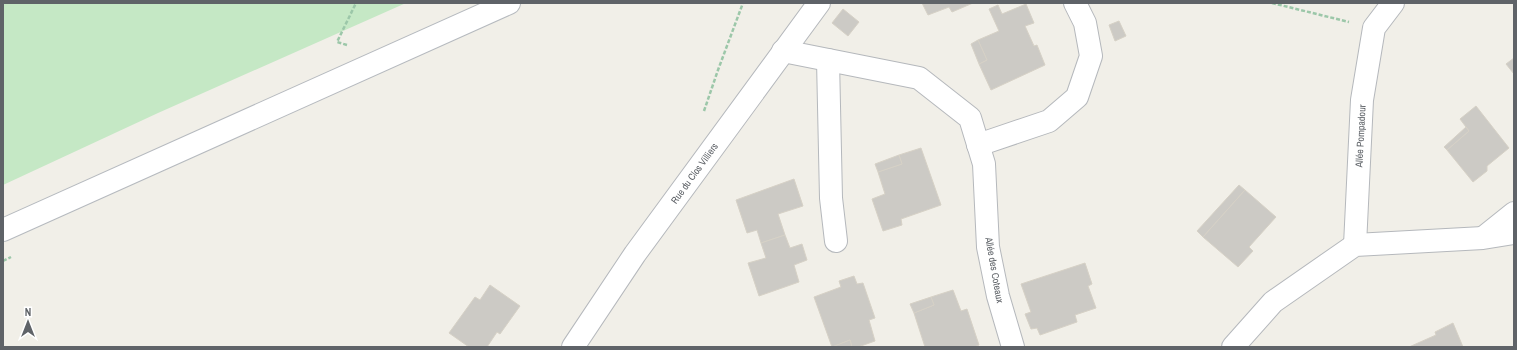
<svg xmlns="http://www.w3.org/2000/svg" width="1517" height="350" font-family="'Archivo Narrow',sans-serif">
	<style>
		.green { fill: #c5e8c5 }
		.building { fill: #cccac5; stroke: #d6d1c6 }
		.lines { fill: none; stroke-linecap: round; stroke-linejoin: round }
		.minor-casing { stroke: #b5b8bc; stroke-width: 24 }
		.secondary-casing { stroke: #b6babf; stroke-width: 24 }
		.path { stroke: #9cc7a9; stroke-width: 2.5; stroke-dasharray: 4 2; stroke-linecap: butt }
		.minor { stroke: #fff; stroke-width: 22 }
		.secondary { stroke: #fff; stroke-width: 22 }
		.labels { text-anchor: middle; stroke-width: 3; stroke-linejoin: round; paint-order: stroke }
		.street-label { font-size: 10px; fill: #5f6368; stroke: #fff }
	</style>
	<rect width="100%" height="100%" fill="#f1efe8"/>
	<polygon class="green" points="3,3 406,3 158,113 3,185"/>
	<g class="building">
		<polygon points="922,3 973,3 952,12 949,7 928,15"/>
		<polygon points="1026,4 1034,23 1025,26 1034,46 1037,45 1045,65 991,90 979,64 987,60 978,40 999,31 989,9 998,5 1002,14"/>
		<polygon points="843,9 859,22 848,36 832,23"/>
		<polygon points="1119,21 1126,36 1115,41 1109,25"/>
		<polygon points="978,40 987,60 979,64 971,44"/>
		<polygon points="1514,58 1514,74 1506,64"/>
		<polygon points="1476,106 1509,148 1487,166 1487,171 1473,182 1447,150 1469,131 1460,119"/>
		<polygon points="1466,127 1469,131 1447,150 1444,147"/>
		<polygon points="921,148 941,205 901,219 902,225 883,231 872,199 885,194 878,172 902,164 899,155"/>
		<polygon points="899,155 902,164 878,172 875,164"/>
		<polygon points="794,179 803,206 778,214 785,235 761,243 757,230 747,233 736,200"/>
		<polygon points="1239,185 1245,190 1203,237 1197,231"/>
		<polygon points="1245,190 1276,217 1249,247 1253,251 1238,267 1203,237"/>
		<polygon points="785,235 790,248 802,244 807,260 794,265 799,282 759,296 748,263 766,258 761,243"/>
		<polygon points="1085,263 1092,284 1088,286 1096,308 1075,315 1077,322 1040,335 1037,328 1031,329 1025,314 1031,312 1021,284"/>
		<polygon points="854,276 857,284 863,283 875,318 869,320 875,341 858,347 852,347 850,340 832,347 814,297 841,287 839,281"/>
		<polygon points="490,285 520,306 500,334 497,332 487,347 469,347 449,333 475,297 480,300"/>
		<polygon points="953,290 961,311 967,309 979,345 974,347 925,347 914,313 934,305 931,297"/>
		<polygon points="931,297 934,305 914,313 910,304"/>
		<polygon points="1453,323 1463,347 1409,347 1436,335 1435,332"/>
		<polygon points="850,340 852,347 832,347"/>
	</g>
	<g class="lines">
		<g class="minor-casing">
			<g id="minor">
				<polyline points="783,51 919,78 970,118 984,164 988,247 998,296 1013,347"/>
				<polyline points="828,60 831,198 836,241"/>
				<polyline points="978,145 1049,121 1077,97 1091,56 1085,23 1075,3"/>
				<polyline points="1484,237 1514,213"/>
				<polyline points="1355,245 1362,100 1374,28 1393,3"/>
				<polyline points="573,347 635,254 819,3"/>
				<polyline points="1233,347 1273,302 1355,245 1483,238 1514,233"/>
			</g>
		</g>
		<g class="secondary-casing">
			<polyline id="secondary" points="3,230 509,3"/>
		</g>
		<g class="path">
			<polyline points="1272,3 1349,22"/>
			<polyline points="347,45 337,42 356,3"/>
			<polyline points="704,111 718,70 743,3"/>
			<polyline points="3,261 11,257"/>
		</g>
		<use href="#minor" class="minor"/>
		<use href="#secondary" class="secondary"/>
	</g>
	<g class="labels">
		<g class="street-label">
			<text transform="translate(1360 136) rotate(-87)" y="4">Allée Pompadour</text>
			<text transform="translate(694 173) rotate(-54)" y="4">Rue du Clos Villiers</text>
			<text transform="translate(995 270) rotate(80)" y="4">Allée des Coteaux</text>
		</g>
	</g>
	<rect width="1517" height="350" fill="none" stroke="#5f6368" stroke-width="8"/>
	<g transform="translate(28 322)" stroke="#ffffff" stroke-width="3" paint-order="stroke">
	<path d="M0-3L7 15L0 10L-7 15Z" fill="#5f6368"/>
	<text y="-6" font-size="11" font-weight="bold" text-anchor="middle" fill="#5f6368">N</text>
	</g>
</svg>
